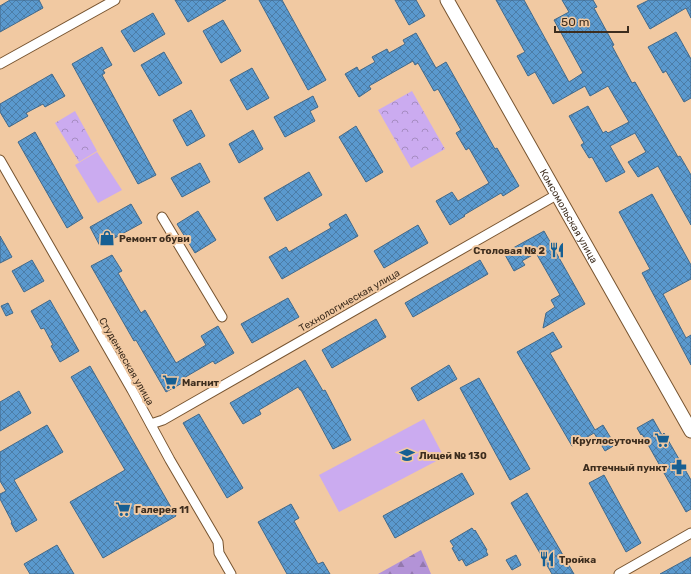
<svg xmlns="http://www.w3.org/2000/svg" width="691" height="574" font-family="Rubik,sans-serif">
	<style>
		.forest { fill: url(#forest-firs) }
		.park { fill: url(#park-crowns) }
		.pitch { fill: #cbabf0 }
		.building { fill: url(#building-cross-hatch); stroke: #42698a }
		.lines { fill: none; stroke-linecap: round; stroke-linejoin: round }
		.minor-casing { stroke: #775430; stroke-width: 11 }
		.secondary-casing { stroke: #775430; stroke-width: 15 }
		.minor { stroke: #fff; stroke-width: 9 }
		.secondary { stroke: #fff; stroke-width: 13 }
		.labels { text-anchor: middle; stroke-width: 4; stroke-linejoin: round; paint-order: stroke }
		.street-label { font-size: 10px; fill: #3d2d1e; stroke: #f1c9a2 }
		.poi-label { font-size: 10px; font-weight: bold; fill: #3d2d1e; stroke: #f1c9a2; text-anchor: start }
	</style>
	<defs>
		<pattern id="forest-firs" width="22" height="20" patternUnits="userSpaceOnUse"><rect width="22" height="20" fill="#b393d7"/><path d="M5 1l3.5 6h-7zM16 11l3.5 6h-7z" fill="#9378ae"/></pattern>
		<pattern id="park-crowns" width="20" height="18" patternUnits="userSpaceOnUse"><rect width="20" height="18" fill="#cbabf0"/><path d="M2 6a3 3 0 1 1 6 0M12 15a3 3 0 1 1 6 0" fill="none" stroke="#a68cc2"/></pattern>
		<pattern id="building-cross-hatch" width="8" height="8" patternUnits="userSpaceOnUse"><rect width="8" height="8" fill="#5a99ce"/><path d="M0 0l8 8M0 8l8-8" fill="none" stroke="#4c7da7"/></pattern>
	</defs>
	<rect width="100%" height="100%" fill="#f1c9a2"/>
	<polygon class="forest" points="421,550 431,574 378,574"/>
	<g class="park">
		<polygon points="412,91 445,149 411,168 378,110"/>
		<polygon points="75,111 97,151 79,162 55,123"/>
	</g>
	<g class="pitch">
		<polygon points="97,152 122,190 98,203 75,165"/>
		<polygon points="424,419 444,457 339,512 319,475"/>
	</g>
	<g class="building">
		<polygon points="10,0 39,0 43,8 0,32 0,6"/>
		<polygon points="175,0 226,0 188,22"/>
		<polygon points="259,0 282,0 326,80 308,90"/>
		<polygon points="395,0 416,0 425,16 409,25"/>
		<polygon points="496,0 524,0 569,82 583,73 554,20 569,12 562,0 593,0 597,7 594,8 614,45 612,46 632,83 635,82 678,157 680,156 691,175 691,225 658,166 638,177 628,162 646,152 635,133 610,146 625,172 606,182 592,157 589,158 581,145 584,143 569,116 588,106 603,133 606,131 608,133 629,122 608,86 590,96 585,86 553,104 535,72 528,76 517,56 525,52"/>
		<polygon points="649,0 691,0 691,18 686,8 650,29 637,6"/>
		<polygon points="153,13 165,34 134,52 121,31"/>
		<polygon points="223,20 241,51 221,63 203,31"/>
		<polygon points="676,32 691,59 691,98 684,102 666,71 663,73 648,47"/>
		<polygon points="416,33 436,68 446,62 495,149 497,148 519,186 503,196 501,193 464,215 465,216 450,225 436,201 452,192 458,201 489,183 469,148 466,150 456,133 461,130 438,89 434,91 418,63 415,65 413,61 369,86 371,89 359,97 345,74 357,67 359,71 375,62 372,57 387,49 389,53 405,44 403,40"/>
		<polygon points="102,47 112,65 103,70 105,73 102,75 156,175 138,184 72,64"/>
		<polygon points="164,52 182,83 159,96 141,65"/>
		<polygon points="252,68 269,98 247,110 230,80"/>
		<polygon points="52,74 65,96 45,107 43,104 26,113 28,116 9,127 0,112 0,104"/>
		<polygon points="313,96 318,107 310,111 315,121 285,137 274,117"/>
		<polygon points="191,110 205,136 187,146 173,120"/>
		<polygon points="356,126 383,172 366,182 339,137"/>
		<polygon points="253,130 263,149 239,163 229,144"/>
		<polygon points="35,132 83,218 67,228 18,142"/>
		<polygon points="200,163 210,182 182,197 171,178"/>
		<polygon points="309,172 322,195 277,221 264,198"/>
		<polygon points="652,194 691,265 691,279 663,294 686,338 691,335 691,365 642,273 650,269 619,212"/>
		<polygon points="131,204 142,223 100,246 90,227"/>
		<polygon points="198,211 216,240 195,253 177,224"/>
		<polygon points="346,214 358,236 282,279 269,257 286,247 289,252 331,228 329,224"/>
		<polygon points="418,225 428,243 384,268 374,251"/>
		<polygon points="544,231 585,304 543,328 546,313 555,307 551,300 560,295 536,253 522,261 525,265 514,271 504,253"/>
		<polygon points="0,236 12,257 0,263"/>
		<polygon points="112,255 122,271 118,273 141,313 145,310 176,363 206,345 201,336 218,326 234,353 215,364 213,361 182,379 184,382 166,392 136,340 134,341 91,266"/>
		<polygon points="32,260 44,281 24,292 12,271"/>
		<polygon points="480,260 488,274 413,317 405,303"/>
		<polygon points="288,298 299,317 252,343 241,324"/>
		<polygon points="50,300 79,351 60,362 51,346 53,345 44,328 41,329 31,311"/>
		<polygon points="8,303 13,313 6,316 1,306"/>
		<polygon points="376,319 386,337 332,368 322,350"/>
		<polygon points="553,332 562,347 550,353 595,430 603,425 615,445 605,451 594,433 572,446 517,352"/>
		<polygon points="305,360 323,391 325,390 351,440 333,449 301,390 300,390 298,387 259,410 261,414 243,424 230,403"/>
		<polygon points="449,365 457,379 418,401 411,388"/>
		<polygon points="90,366 176,516 103,558 70,502 125,470 71,377"/>
		<polygon points="479,378 530,469 510,480 460,388"/>
		<polygon points="19,391 31,413 0,431 0,402"/>
		<polygon points="199,414 243,488 227,498 183,423"/>
		<polygon points="653,419 662,435 664,433 691,480 691,509 686,512 642,434 641,435 637,428"/>
		<polygon points="47,425 63,452 14,480 37,520 16,532 11,523 12,522 0,499 0,494 6,491 0,481 0,452"/>
		<polygon points="462,473 474,494 395,538 383,516"/>
		<polygon points="604,475 641,543 626,552 589,483"/>
		<polygon points="527,493 574,574 552,574 511,503"/>
		<polygon points="291,504 299,518 294,521 318,564 323,562 330,574 287,574 258,522"/>
		<polygon points="472,528 474,531 475,530 487,550 486,551 488,555 466,566 462,559 459,561 452,548 454,547 450,541"/>
		<polygon points="57,545 74,574 30,574 24,564"/>
		<polygon points="516,555 521,565 512,570 506,560"/>
		<polygon points="691,557 691,574 660,574"/>
	</g>
	<g class="lines">
		<g class="minor-casing">
			<g id="minor">
				<polyline points="0,64 115,0"/>
				<polyline points="0,160 132,390 170,460 218,542 219,553 231,574"/>
				<polyline points="162,217 222,317"/>
				<polyline points="151,424 163,420 558,194"/>
				<polyline points="619,574 691,533"/>
			</g>
		</g>
		<g class="secondary-casing">
			<g id="secondary">
				<path id="s1" d="M 447,0 L 691,431"/>
			</g>
		</g>
		<use href="#minor" class="minor"/>
		<use href="#secondary" class="secondary"/>
	</g>
	<defs>
		<g id="shop-bare" transform="scale(1.2)"><path d="M-5-2.5h2.3a2.7 3.5 0 0 1 5.4 0H5L5.5 6h-11ZM-1.5-2.5h3a1.5 2.3 0 0 0-3 0Z" fill="#165f93" stroke="#f1c9a2" stroke-width="2.5" paint-order="stroke"/></g>
		<g id="restaurant-bare" transform="scale(1.2)"><path d="M-5-6h1v4h1v-4h1v4h1v-4h1v5L-1.5 .5V6h-2V.5L-5-1ZM5-6V6H3V1.5H1.5Q1.5-4 5-6Z" fill="#165f93" stroke="#f1c9a2" stroke-width="2.5" paint-order="stroke"/></g>
		<g id="supermarket-bare" transform="scale(1.2)"><path d="M-6-5.5h2.5l.6 2H6L4.5 2H-2.5L-4.4-4H-6ZM-1.5 3.2a1.3 1.3 0 1 0 .1 0ZM3 3.2a1.3 1.3 0 1 0 .1 0Z" fill="#165f93" stroke="#f1c9a2" stroke-width="2.5" paint-order="stroke"/></g>
		<g id="school-bare" transform="scale(1.2)"><path d="M0-5L7-2L0 1L-7-2ZM-4 1L0 2.5L4 1V4Q0 6-4 4Z" fill="#165f93" stroke="#f1c9a2" stroke-width="2.5" paint-order="stroke"/></g>
		<g id="pharmacy-bare" transform="scale(1.2)"><path d="M-2-6h4v4h4v4h-4v4h-4v-4h-4v-4h4Z" fill="#165f93" stroke="#f1c9a2" stroke-width="2.5" paint-order="stroke"/></g>
	</defs>
	<g fill-rule="evenodd">
		<use href="#shop-bare" x="107" y="238"/>
		<use href="#restaurant-bare" x="557" y="250"/>
		<use href="#supermarket-bare" x="170" y="382"/>
		<use href="#supermarket-bare" x="662" y="440"/>
		<use href="#school-bare" x="407" y="455"/>
		<use href="#pharmacy-bare" x="679" y="467"/>
		<use href="#supermarket-bare" x="123" y="509"/>
		<use href="#restaurant-bare" x="547" y="559"/>
	</g>
	<g class="labels">
		<g class="street-label">
			<text dy="4" stroke="none"><textPath href="#s1" startOffset="248">Комсомольская улица</textPath></text>
			<text transform="translate(349 300) rotate(-30)" y="4">Технологическая улица</text>
			<text transform="translate(127 361) rotate(60)" y="4">Студенческая улица</text>
		</g>
		<g class="poi-label">
			<text x="119" y="242">Ремонт обуви</text>
			<text x="545" y="254" text-anchor="end">Столовая № 2</text>
			<text x="182" y="386">Магнит</text>
			<text x="650" y="444" text-anchor="end">Круглосуточно</text>
			<text x="419" y="459">Лицей № 130</text>
			<text x="667" y="471" text-anchor="end">Аптечный пункт</text>
			<text x="135" y="513">Галерея 11</text>
			<text x="559" y="563">Тройка</text>
		</g>
	</g>
	<path d="M555 26v6h73v-6" fill="none" stroke="#3d2d1e" stroke-width="2"/>
	<text x="561" y="26" font-size="12" fill="#3d2d1e" stroke="#f1c9a2" stroke-width="3" paint-order="stroke">50 m</text>
</svg>
